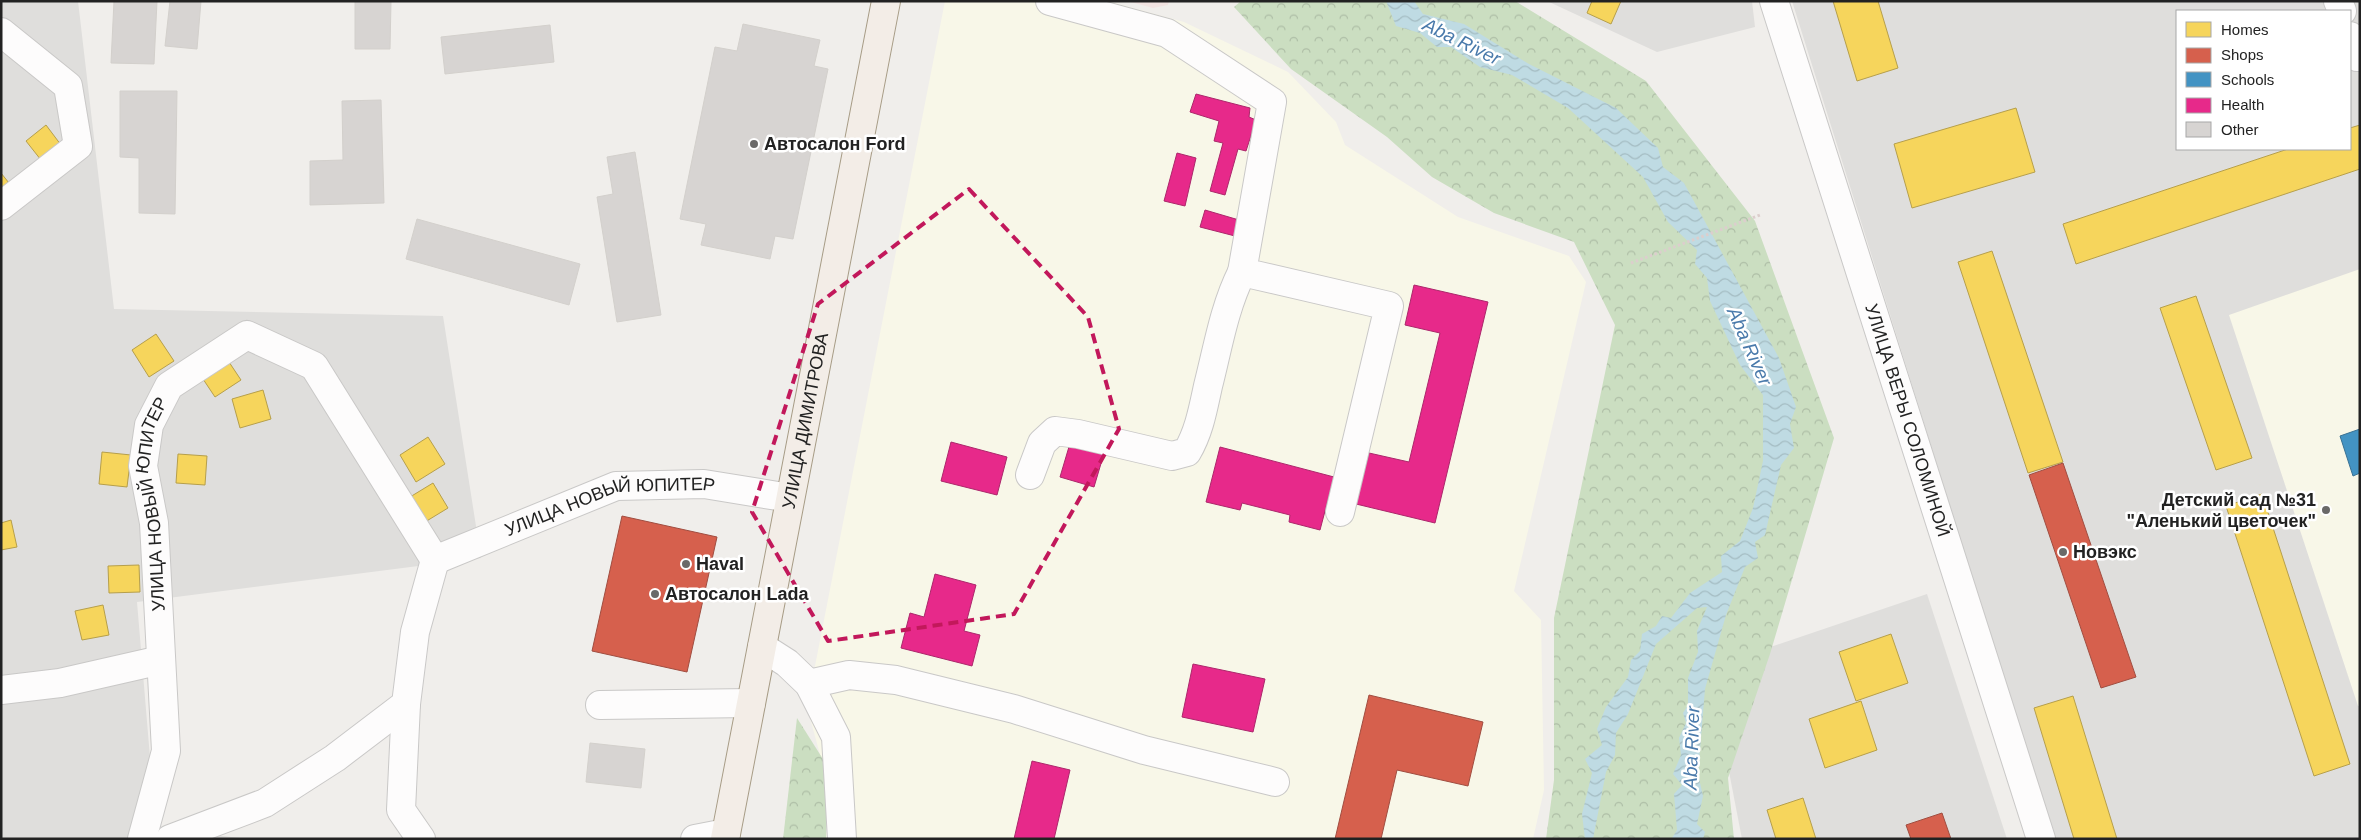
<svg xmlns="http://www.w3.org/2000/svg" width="2361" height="840" font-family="Helvetica,sans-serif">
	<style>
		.residential { fill: #dfdedc; fill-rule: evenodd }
		.commercial { fill: #f1e3e1 }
		.education { fill: #f8f7e8 }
		.forest { fill: url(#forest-crowns) }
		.water { fill: url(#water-waves) }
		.homes { fill: #f6d55c; stroke: #b69f4b }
		.shops { fill: #d6604d; stroke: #a04d40 }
		.schools { fill: #4393c3; stroke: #397193 }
		.health { fill: #e7298a; stroke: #ac276b }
		.building { fill: #d7d4d2; stroke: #d3d0cc }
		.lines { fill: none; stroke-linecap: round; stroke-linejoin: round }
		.minor-casing { stroke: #c9c8c7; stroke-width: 30 }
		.major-casing { stroke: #a79c86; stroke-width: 30 }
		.path { stroke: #dccecd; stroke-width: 3; stroke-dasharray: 2.5 2.5; stroke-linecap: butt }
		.minor { stroke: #fdfcfc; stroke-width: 28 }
		.major { stroke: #f3ede7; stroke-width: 28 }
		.marked { fill: none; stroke: #c2185b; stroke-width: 4; stroke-dasharray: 10 6; stroke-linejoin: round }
		.poi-dot { fill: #6a6968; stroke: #fff; stroke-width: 2 }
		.labels { text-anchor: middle; stroke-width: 5; stroke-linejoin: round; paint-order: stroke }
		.poi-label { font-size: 18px; font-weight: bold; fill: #222; stroke: #fff; text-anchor: start }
		.street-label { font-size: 18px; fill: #222; stroke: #fff }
		.water-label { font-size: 19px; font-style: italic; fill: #4a7aab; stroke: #fff }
	</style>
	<defs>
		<pattern id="forest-crowns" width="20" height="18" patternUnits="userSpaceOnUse" patternTransform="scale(1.25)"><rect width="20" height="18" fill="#cbdec1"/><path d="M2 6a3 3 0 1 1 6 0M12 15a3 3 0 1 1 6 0" fill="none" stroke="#aebea6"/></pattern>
		<pattern id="water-waves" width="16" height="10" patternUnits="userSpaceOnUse" patternTransform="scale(1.25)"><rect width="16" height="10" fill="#bfdbe3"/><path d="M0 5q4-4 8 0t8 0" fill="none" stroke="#a4bcc2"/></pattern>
	</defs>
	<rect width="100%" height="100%" fill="#f0eeeb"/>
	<g class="residential">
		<polygon points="1,1 78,1 114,309 443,316 481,558 137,602 156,829 250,839 1,839"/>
		<polygon points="1547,1 1752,1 1755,27 1657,52"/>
		<path d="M 1792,1 L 2360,1 L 2360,839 L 2054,839 ZM 2177,11 L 2350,11 L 2350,149 L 2177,149 Z"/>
		<polygon points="1927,594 2007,839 1742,839 1714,694 1726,662"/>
	</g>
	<polygon class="commercial" points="1127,1 1169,1 1168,5 1153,8"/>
	<g class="education">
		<polygon points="945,1 1108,1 1184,22 1288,72 1336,122 1345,145 1458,217 1569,256 1586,282 1514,591 1541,620 1544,790 1533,839 825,839 833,802 807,707"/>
		<polygon points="2360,269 2360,706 2358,706 2229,315"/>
	</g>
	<g class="forest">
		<polygon points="1241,1 1515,1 1646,81 1755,221 1834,438 1770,654 1728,778 1734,839 1546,839 1554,780 1554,618 1615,325 1574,242 1494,213 1432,177 1387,137 1291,69 1234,7"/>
		<polygon points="797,718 828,767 826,839 783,839"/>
	</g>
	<polygon class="water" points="1386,1 1414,1 1423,14 1464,24 1529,64 1616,108 1658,148 1663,167 1684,183 1779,358 1796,407 1790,424 1794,448 1781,465 1765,535 1755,542 1758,558 1745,567 1726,615 1705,689 1698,774 1703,796 1697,824 1705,832 1703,839 1672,838 1677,830 1674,794 1682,785 1673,774 1681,755 1679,738 1686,723 1683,713 1688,705 1688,678 1698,652 1697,631 1707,607 1697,608 1656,644 1628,714 1616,733 1615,755 1606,772 1593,839 1585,839 1582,814 1592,773 1585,759 1602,745 1597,729 1606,707 1628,677 1631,660 1640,651 1642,634 1656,626 1662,616 1671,618 1690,593 1722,572 1721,556 1740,541 1753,508 1763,461 1763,395 1740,365 1710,301 1707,278 1695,264 1697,250 1668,222 1643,177 1568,108 1512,75 1480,67 1451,47 1437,47 1420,33 1396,26"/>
	<g class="homes">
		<polygon points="1592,1 1621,1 1611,24 1587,13"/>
		<polygon points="1833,1 1878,1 1898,68 1857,81"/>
		<polygon points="2016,108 2035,172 1912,208 1894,144"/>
		<polygon points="46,125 61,145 41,160 26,141"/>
		<polygon points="2360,125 2360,169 2076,264 2063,224 2288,149 2350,149 2350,128"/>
		<polygon points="1,173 9,183 1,190"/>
		<polygon points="1992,251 2063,462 2028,473 1958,262"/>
		<polygon points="2196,296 2252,458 2216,470 2160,308"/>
		<polygon points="156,334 174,361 149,377 132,350"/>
		<polygon points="225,356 241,380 215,397 199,373"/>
		<polygon points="263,390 271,419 240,428 232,399"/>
		<polygon points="428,437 445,464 416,482 400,455"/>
		<polygon points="102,452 131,455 127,487 99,484"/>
		<polygon points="178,454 207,456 205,485 176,483"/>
		<polygon points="433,483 448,508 425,522 410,497"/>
		<polygon points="2262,494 2350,764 2314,776 2226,506"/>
		<polygon points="11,520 17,547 1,550 1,523"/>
		<polygon points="139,565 140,592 109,593 108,566"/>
		<polygon points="103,605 109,635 82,640 75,611"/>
		<polygon points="1891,634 1908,683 1856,701 1839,652"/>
		<polygon points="2073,696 2117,839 2074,839 2034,708"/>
		<polygon points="1861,701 1877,750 1825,768 1809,719"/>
		<polygon points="1803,798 1816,839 1776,839 1767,810"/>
	</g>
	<g class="shops">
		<polygon points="2063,463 2136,677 2101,688 2029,475"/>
		<polygon points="622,516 717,537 687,672 592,651"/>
		<polygon points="1369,695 1483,722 1468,786 1397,770 1381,839 1335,839"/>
		<polygon points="1942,813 1951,839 1911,839 1906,825"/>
	</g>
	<polygon class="schools" points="2360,429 2360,473 2353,476 2340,436"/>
	<g class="health">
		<polygon points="1196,94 1250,108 1249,117 1256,120 1246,151 1238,149 1225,195 1210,191 1223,143 1214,141 1219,121 1190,112"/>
		<polygon points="1177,153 1196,158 1185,206 1164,201"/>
		<polygon points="1205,210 1239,220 1235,236 1200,227"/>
		<polygon points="1414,285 1488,302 1435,523 1356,504 1369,453 1409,462 1440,333 1405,325"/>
		<polygon points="1071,440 1105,450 1094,487 1060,477"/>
		<polygon points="951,442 1007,457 997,495 941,481"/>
		<polygon points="1220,447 1334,477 1320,530 1289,522 1290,515 1242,503 1240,510 1206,502"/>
		<polygon points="935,574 976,585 964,631 980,635 972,666 901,648 910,613 924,617"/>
		<polygon points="1193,664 1265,679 1253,732 1182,717"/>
		<polygon points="1032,761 1070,770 1054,839 1014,839"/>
	</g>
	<g class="building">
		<polygon points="114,1 157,1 154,64 111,63"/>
		<polygon points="170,1 201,1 197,49 165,46"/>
		<polygon points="355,1 391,1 390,49 355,49"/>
		<polygon points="743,24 820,40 814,66 828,69 793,239 775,236 770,259 701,245 706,224 680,219 715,47 737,51"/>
		<polygon points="550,25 554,62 445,74 441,37"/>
		<polygon points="120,91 177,91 175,214 139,213 139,158 120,157"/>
		<polygon points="381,100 384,203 310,205 310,161 343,160 342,101"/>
		<polygon points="635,152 661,315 617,322 597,197 613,194 607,157"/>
		<polygon points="417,219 580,264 569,305 406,259"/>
		<polygon points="590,743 645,749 641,788 586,782"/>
	</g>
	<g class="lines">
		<g class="minor-casing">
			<g id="minor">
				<polyline points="1050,1 1167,33 1272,102 1242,272 1389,306 1340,512"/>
				<path id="s1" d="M 1774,1 L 2041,839"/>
				<polyline points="2338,1 2342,11"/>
				<polyline points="1,32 68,86 78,146 1,206"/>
				<polyline points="2350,36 2357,57 2360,56"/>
				<path d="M 1030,475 L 1042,443 L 1055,431 L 1078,434 L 1172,456 L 1187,452 C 1199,432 1203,409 1208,386 C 1218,347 1224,308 1242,272"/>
				<polyline points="762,647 787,663 809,684 836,737 842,839"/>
				<polyline points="809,684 849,675 896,680 1014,709 1144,750 1275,782"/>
				<polyline points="1,690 60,683 161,660"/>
				<polyline points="406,704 401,810 421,839"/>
				<polyline points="600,705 751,703"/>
				<path id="s2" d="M 142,839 L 166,751 L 154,523 L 143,466 L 149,425 L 169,386 L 247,335 L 314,366 L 435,560 L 616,486 L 704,484 L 790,498"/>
				<polyline points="170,839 265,803 335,758 406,704 415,632 435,560"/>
				<polyline points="695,839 726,833"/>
			</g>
		</g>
		<g class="major-casing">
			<g id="major">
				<path id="s3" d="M 725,839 L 886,1"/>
			</g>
		</g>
		<polyline class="path" points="1631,263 1760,215"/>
		<use href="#minor" class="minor"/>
		<use href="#major" class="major"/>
	</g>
	<path class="marked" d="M 969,189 L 1088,317 L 1119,429 L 1014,614 L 828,641 L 752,512 L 818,304 Z"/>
	<g class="poi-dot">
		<circle cx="754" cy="144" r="5"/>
		<circle cx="2326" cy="510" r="5"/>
		<circle cx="2063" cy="552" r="5"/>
		<circle cx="686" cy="564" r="5"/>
		<circle cx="655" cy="594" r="5"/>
	</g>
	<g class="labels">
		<g class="poi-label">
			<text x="764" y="150">Автосалон Ford</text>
			<text x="2316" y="506" text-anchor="end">Детский сад №31<tspan x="2316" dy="21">"Аленький цветочек"</tspan></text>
			<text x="2073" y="558">Новэкс</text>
			<text x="696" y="570">Haval</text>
			<text x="665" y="600">Автосалон Lada</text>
		</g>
		<g class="street-label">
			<text dy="6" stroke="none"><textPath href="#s3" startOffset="426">УЛИЦА ДИМИТРОВА</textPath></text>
			<text dy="6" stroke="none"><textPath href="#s1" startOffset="440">УЛИЦА ВЕРЫ СОЛОМИНОЙ</textPath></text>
			<text dy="6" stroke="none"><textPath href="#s2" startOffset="340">УЛИЦА НОВЫЙ ЮПИТЕР</textPath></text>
			<text dy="6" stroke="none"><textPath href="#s2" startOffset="1044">УЛИЦА НОВЫЙ ЮПИТЕР</textPath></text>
		</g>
		<g class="water-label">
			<text transform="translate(1462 41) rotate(26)" y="7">Aba River</text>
			<text transform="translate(1750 346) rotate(66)" y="7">Aba River</text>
			<text transform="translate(1691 748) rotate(-88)" y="7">Aba River</text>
		</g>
	</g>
	<rect width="2361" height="840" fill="none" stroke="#222222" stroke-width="5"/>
	<rect x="2176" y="10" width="175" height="140" fill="#ffffff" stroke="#a7a7a7"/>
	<rect x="2186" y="22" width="25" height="15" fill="#f6d55c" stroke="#a7a7a7"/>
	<text x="2221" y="35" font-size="15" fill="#222222">Homes</text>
	<rect x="2186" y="48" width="25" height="15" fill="#d6604d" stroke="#a7a7a7"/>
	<text x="2221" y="60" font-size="15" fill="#222222">Shops</text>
	<rect x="2186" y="72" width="25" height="15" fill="#4393c3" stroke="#a7a7a7"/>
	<text x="2221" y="85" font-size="15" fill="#222222">Schools</text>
	<rect x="2186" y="98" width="25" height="15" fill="#e7298a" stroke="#a7a7a7"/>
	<text x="2221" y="110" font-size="15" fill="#222222">Health</text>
	<rect x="2186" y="122" width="25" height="15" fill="#d7d4d2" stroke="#a7a7a7"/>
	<text x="2221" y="135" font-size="15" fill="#222222">Other</text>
</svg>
